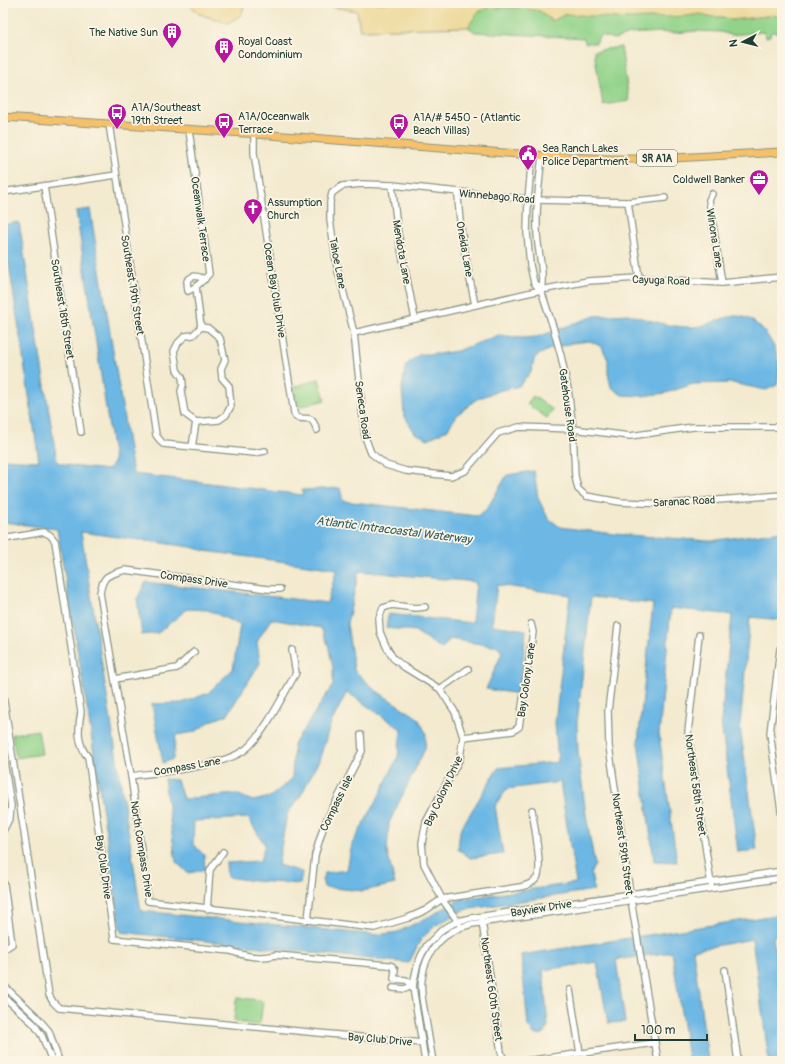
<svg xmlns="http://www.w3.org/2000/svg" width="785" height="1064" font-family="Pangolin,sans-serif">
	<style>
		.green { fill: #92d38a; stroke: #58885f }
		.sand { fill: #eeda9e; stroke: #868c69 }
		.water { fill: #6cb7e4; stroke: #467a8c; fill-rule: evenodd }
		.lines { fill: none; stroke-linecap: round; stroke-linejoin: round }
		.minor-casing { stroke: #899482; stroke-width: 8 }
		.major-casing { stroke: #899482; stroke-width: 9 }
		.minor { stroke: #fff; stroke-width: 5.5 }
		.major { stroke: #f5c16b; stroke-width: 7 }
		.labels { text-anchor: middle; stroke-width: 3.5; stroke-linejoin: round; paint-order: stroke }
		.shield { fill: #fcf5e5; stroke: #617469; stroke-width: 1 }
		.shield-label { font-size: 10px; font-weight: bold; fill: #1f3d34 }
		.poi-label { font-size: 11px; fill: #1f3d34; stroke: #fcf5e5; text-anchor: start }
		.street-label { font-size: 11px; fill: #1f3d34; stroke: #fcf5e5 }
		.water-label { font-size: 12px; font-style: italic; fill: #325c60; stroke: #fcf5e5 }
	</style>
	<rect width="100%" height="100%" fill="#fcf5e5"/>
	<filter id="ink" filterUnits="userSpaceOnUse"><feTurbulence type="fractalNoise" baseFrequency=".025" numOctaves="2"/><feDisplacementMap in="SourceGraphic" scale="8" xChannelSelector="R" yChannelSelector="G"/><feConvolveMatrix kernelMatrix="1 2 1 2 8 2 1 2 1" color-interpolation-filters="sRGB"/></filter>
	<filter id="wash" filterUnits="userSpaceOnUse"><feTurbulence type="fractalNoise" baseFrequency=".012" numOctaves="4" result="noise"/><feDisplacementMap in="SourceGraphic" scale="16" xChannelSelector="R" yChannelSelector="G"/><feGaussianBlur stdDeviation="0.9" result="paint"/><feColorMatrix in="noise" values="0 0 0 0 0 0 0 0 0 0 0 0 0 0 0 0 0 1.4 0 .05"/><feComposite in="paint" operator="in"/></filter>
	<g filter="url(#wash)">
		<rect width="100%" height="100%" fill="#f3eacf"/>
		<g class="green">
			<path d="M 487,8 L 523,8 L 540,11 L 552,21 L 566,14 L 630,19 L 686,16 L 702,14 L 708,17 L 724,17 L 732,20 L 774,15 L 782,18 L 782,36 L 775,32 L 771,32 L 770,36 L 766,37 L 764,32 L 731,35 L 721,32 L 697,31 L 674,33 L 659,32 L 630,34 L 614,39 L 600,35 L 596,43 L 585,43 L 584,38 L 475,32 L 468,27 C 473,17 477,12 487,8 Z"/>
			<polygon points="621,47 629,101 603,105 594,51"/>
			<polygon points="319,379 325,400 299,407 293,387"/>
			<polygon points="533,396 553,410 547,418 527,404"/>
			<polygon points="38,730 42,754 16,758 12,734"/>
			<polygon points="238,998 261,1000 263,1002 260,1023 258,1025 236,1022 234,1020 236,1001"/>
		</g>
		<g class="sand">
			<polygon points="188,3 252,3 245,4 241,15 228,23 199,14"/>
			<polygon points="293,3 782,3 782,18 774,15 732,20 724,17 708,17 701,14 686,16 630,19 566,14 552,21 540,11 523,8 487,8 478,12 468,27 360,30 357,11 321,5"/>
		</g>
		<g class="water">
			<path d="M 90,209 L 133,474 C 190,480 246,488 303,495 L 302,490 L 340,488 L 343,501 L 477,516 L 486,510 L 507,475 L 534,471 L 538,498 L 548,518 L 560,527 L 614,534 L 710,541 L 782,531 L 782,620 L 750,617 L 740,726 L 757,850 L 738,852 L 721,722 L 732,615 L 671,608 L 659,735 L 677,862 L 654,861 L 638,742 L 653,604 L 591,597 L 577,723 L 578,752 L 586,815 L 595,865 L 591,872 L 594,890 L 464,910 L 436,925 L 421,939 L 409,963 L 121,932 L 87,707 L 57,529 L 3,522 L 3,459 L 39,461 L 3,225 L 19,222 L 57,462 L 72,466 L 108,470 L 114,461 L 76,211 ZM 81,532 L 191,547 L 205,551 L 337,569 L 327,603 L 146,582 L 137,599 L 142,635 L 158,633 L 187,609 L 208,610 L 240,625 L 233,669 L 208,693 L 182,703 L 152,704 L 163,763 L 173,759 L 176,735 L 195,732 L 211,721 L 227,715 L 260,663 L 257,642 L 271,619 L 321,628 L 328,644 L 333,668 L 333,685 L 294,744 L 292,779 L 270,797 L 253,801 L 236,794 L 183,799 L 177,780 L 164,779 L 176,862 L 188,873 L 205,870 L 204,855 L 193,844 L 194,821 L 248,818 L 265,845 L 260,861 L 226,863 L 227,877 L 254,881 L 300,884 L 302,872 L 278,865 L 287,814 L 300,797 L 319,760 L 331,723 L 347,692 L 401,729 L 398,757 L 376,802 L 352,844 L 347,870 L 325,873 L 322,879 L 324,887 L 363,891 L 395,884 L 387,852 L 389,823 L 425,749 L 426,733 L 418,718 L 375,690 L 354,670 L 347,624 L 359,571 L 476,582 L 472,623 L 388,614 L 386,628 L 415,631 L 442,649 L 450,639 L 499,647 L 502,653 L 486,689 L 519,694 L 526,630 L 492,625 L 497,585 L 570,595 L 555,723 L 558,762 L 498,768 L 460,830 L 458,849 L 470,858 L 503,854 L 495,806 L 507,789 L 560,782 L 576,883 L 461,899 L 430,916 L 398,932 L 377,935 L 141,911 Z"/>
			<path d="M 628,314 C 649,320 671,328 694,327 C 708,326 721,317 735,316 C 755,315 772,338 777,355 C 780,365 779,375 777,385 L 766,390 L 732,383 L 693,384 L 666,393 L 642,396 L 622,395 L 611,387 L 608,374 L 608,360 L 602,347 L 590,341 L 572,343 L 550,349 L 535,357 L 531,372 L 519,386 L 498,391 L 477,399 L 458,414 L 447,430 L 428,439 L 415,433 L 404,415 L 402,388 L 406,365 L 420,354 L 438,354 L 457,351 L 499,335 L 521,338 L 537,337 L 595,316 Z"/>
			<polygon points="782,914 782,934 773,936 782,1006 782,1061 769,1061 752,939 693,950 708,1061 700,1061 688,1058 672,952 616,960 625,1022 608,1023 597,962 543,970 548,1026 544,1034 535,1035 528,1026 521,955"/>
		</g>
	</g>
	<g filter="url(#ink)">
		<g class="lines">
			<g class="minor-casing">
				<g id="minor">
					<polyline points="109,124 156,435 163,444 254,453 265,451"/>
					<path d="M 189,130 L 209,274 C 203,281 197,287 188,291 L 187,281 C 193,274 197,276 205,279"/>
					<path d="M 254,134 L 254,153 L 294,413 L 296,417 C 309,422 310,412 317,430"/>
					<polyline points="532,155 528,200 527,232 530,265 534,283 541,290 553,327 561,356 568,389 573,429 575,476 578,489 586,496 620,502 667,504 782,495"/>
					<polyline points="392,185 398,234 415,319"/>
					<polyline points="44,186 81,432"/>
					<polyline points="3,192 116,175"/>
					<path d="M 458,193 C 459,231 468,268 475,305"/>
					<polyline points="712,194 709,200 722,283"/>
					<polyline points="665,198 628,202 537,200 392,185 362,184 342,186 332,193 330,202 330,220 337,267 354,333 365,437 371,453 386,465 406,471 451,476 465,471 498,433 519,427 573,429 630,436 693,427 782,427"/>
					<polyline points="628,202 639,278"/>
					<polyline points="196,287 201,327"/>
					<path d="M 541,290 C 545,271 537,250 537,231 C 536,206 539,181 542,156"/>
					<polyline points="354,333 541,290 588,281 639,278 722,283 782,277"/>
					<polyline points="196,422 219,420 226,415 231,406 229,386 222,378 221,369 225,360 220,338 208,328 201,327"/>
					<polyline points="3,427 3,428"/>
					<polyline points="192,447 196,422 185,414 181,391 183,385 182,377 177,370 174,351 178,343 185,336 193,335 201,327"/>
					<path d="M 3,539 L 44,532 L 50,535 L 55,541 L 81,712 C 78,728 77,745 88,757 L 114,939 L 231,951 C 246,957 260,959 276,955 L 388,965 L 392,966 L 395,970 L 394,979 L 406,980 L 413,985 L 405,989 L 393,988"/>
					<path d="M 280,589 L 268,589 L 125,570 C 108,575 103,575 100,593 L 131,776 L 148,901 L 374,928 L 408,918 L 426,910 L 442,899 L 520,887 C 527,885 532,884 537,878 C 543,869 534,824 532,810"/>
					<polyline points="425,607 415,608 392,605 383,608 379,618 380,632 386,646 393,658 404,667 440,689 455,712 463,737 460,758 426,822 422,843 424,864 442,899 459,923"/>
					<polyline points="618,626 608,711 609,746 630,894 658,1061"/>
					<polyline points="699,635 688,732 711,884"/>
					<polyline points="780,649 770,733 782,817"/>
					<polyline points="115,679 177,668 194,652"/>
					<polyline points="440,689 468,669"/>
					<polyline points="3,695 49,995 53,1002 59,1008 422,1043"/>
					<polyline points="463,737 513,731 519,727 533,632 531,624"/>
					<polyline points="3,755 11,806 10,817 3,831"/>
					<path d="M 131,776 C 160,772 223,767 246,749 C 265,733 283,695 296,673 L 292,650"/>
					<polyline points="207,909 210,870 223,852"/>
					<polyline points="308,920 315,855 324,825 362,751 361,735"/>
					<polyline points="482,921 501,1052 504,1061"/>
					<polyline points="3,950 12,944 4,884"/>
					<polyline points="725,970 738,1061"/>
					<polyline points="3,985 36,1016 49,1031 59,1061"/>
					<polyline points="570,990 580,1053"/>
					<polyline points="3,996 34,1024 42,1036 52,1061"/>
					<polyline points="425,1061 414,994 413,985 417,966 421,956 427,945 443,929 458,921 471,918 782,871"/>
					<path d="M 433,1061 C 430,1046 428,1031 425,1015 C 423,1003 420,991 422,979 C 425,950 445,930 472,924 L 782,878"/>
					<polyline points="526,1061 654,1043"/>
				</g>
			</g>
			<g class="major-casing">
				<polyline id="major" points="3,117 244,133 532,155 610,159 655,159 782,152"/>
			</g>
			<use href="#minor" class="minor"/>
			<use href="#major" class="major"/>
		</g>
	</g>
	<defs>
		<g id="building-pin" transform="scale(1)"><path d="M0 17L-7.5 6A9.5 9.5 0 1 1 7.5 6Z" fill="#b5179e" stroke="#fcf5e5"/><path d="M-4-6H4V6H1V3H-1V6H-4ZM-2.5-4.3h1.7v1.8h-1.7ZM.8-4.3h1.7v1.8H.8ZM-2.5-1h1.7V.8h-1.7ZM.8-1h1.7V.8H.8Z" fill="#fff"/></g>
		<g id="bus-pin" transform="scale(1)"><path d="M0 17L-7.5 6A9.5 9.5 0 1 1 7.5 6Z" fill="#b5179e" stroke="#fcf5e5"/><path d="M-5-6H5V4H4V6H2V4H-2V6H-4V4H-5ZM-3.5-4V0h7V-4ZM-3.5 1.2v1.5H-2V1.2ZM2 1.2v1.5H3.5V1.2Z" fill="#fff"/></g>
		<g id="civic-pin" transform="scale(1)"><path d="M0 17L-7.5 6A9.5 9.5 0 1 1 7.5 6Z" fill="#b5179e" stroke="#fcf5e5"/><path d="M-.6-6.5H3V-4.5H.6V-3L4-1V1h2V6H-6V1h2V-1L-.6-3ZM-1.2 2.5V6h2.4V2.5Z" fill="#fff"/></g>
		<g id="office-pin" transform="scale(1)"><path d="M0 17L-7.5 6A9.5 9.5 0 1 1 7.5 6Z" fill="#b5179e" stroke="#fcf5e5"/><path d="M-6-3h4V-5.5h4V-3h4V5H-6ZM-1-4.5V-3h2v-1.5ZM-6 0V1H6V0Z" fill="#fff"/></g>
		<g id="church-pin" transform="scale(1)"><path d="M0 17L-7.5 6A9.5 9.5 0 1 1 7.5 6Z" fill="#b5179e" stroke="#fcf5e5"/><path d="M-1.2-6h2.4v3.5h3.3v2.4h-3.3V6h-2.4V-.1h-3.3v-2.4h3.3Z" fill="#fff"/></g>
	</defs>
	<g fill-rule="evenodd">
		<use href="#building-pin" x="172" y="32"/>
		<use href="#building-pin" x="224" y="47"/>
		<use href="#bus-pin" x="117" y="113"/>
		<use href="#bus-pin" x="224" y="122"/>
		<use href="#bus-pin" x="399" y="123"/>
		<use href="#civic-pin" x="528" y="154"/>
		<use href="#office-pin" x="759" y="179"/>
		<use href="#church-pin" x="253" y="208"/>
	</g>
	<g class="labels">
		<rect class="shield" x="637" y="150" width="40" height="16" rx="3"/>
		<g class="shield-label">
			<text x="657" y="162">SR A1A</text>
		</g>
		<g class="poi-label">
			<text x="158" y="36" text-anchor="end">The Native Sun</text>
			<text x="238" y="45">Royal Coast<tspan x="238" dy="13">Condominium</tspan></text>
			<text x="131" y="111">A1A/Southeast<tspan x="131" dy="13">19th Street</tspan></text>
			<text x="238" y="120">A1A/Oceanwalk<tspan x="238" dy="13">Terrace</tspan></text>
			<text x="413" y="121">A1A/# 5450 - (Atlantic<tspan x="413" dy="13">Beach Villas)</tspan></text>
			<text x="542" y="152">Sea Ranch Lakes<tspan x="542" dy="13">Police Department</tspan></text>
			<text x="745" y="183" text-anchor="end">Coldwell Banker</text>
			<text x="267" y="206">Assumption<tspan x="267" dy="13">Church</tspan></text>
		</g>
		<g class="street-label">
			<text transform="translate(497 196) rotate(5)" y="4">Winnebago Road</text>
			<text transform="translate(201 219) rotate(82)" y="4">Oceanwalk Terrace</text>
			<text transform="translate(715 238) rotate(81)" y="4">Winona Lane</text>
			<text transform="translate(465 249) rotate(80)" y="4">Oneida Lane</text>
			<text transform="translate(402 252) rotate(80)" y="4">Mendota Lane</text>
			<text transform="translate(338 263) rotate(79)" y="4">Tahoe Lane</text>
			<text transform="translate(661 280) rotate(2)" y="4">Cayuga Road</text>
			<text transform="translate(133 285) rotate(81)" y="4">Southeast 19th Street</text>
			<text transform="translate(275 290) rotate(81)" y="4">Ocean Bay Club Drive</text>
			<text transform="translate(63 309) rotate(81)" y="4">Southeast 18th Street</text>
			<text transform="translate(568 405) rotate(82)" y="4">Gatehouse Road</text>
			<text transform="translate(363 410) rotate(82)" y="4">Seneca Road</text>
			<text transform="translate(684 501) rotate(-3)" y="4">Saranac Road</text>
			<text transform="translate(194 579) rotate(8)" y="4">Compass Drive</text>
			<text transform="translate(526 680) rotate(-82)" y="4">Bay Colony Lane</text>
			<text transform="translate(187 766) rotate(-10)" y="4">Compass Lane</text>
			<text transform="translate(696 785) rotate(82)" y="4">Northeast 58th Street</text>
			<text transform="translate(443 791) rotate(-65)" y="4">Bay Colony Drive</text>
			<text transform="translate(336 803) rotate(-64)" y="4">Compass Isle</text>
			<text transform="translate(623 844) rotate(82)" y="4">Northeast 59th Street</text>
			<text transform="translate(142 849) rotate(81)" y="4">North Compass Drive</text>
			<text transform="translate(104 867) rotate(82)" y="4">Bay Club Drive</text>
			<text transform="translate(541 908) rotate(-9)" y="4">Bayview Drive</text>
			<text transform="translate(492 989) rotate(82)" y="4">Northeast 60th Street</text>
			<text transform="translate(380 1039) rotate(5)" y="4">Bay Club Drive</text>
		</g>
		<g class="water-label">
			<text transform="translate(394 530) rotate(7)" y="4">Atlantic Intracoastal Waterway</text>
		</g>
	</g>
	<rect width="785" height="1064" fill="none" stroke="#fcf5e5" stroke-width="16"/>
	<g transform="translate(743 42) rotate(263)" stroke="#fcf5e5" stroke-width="3" paint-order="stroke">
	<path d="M0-3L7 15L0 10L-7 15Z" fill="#1f3d34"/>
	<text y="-6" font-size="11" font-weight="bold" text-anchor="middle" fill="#1f3d34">N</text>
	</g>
	<path d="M635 1034v6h72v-6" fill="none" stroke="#1f3d34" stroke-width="2"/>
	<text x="641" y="1034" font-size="12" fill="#1f3d34" stroke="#fcf5e5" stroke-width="3" paint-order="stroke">100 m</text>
</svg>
